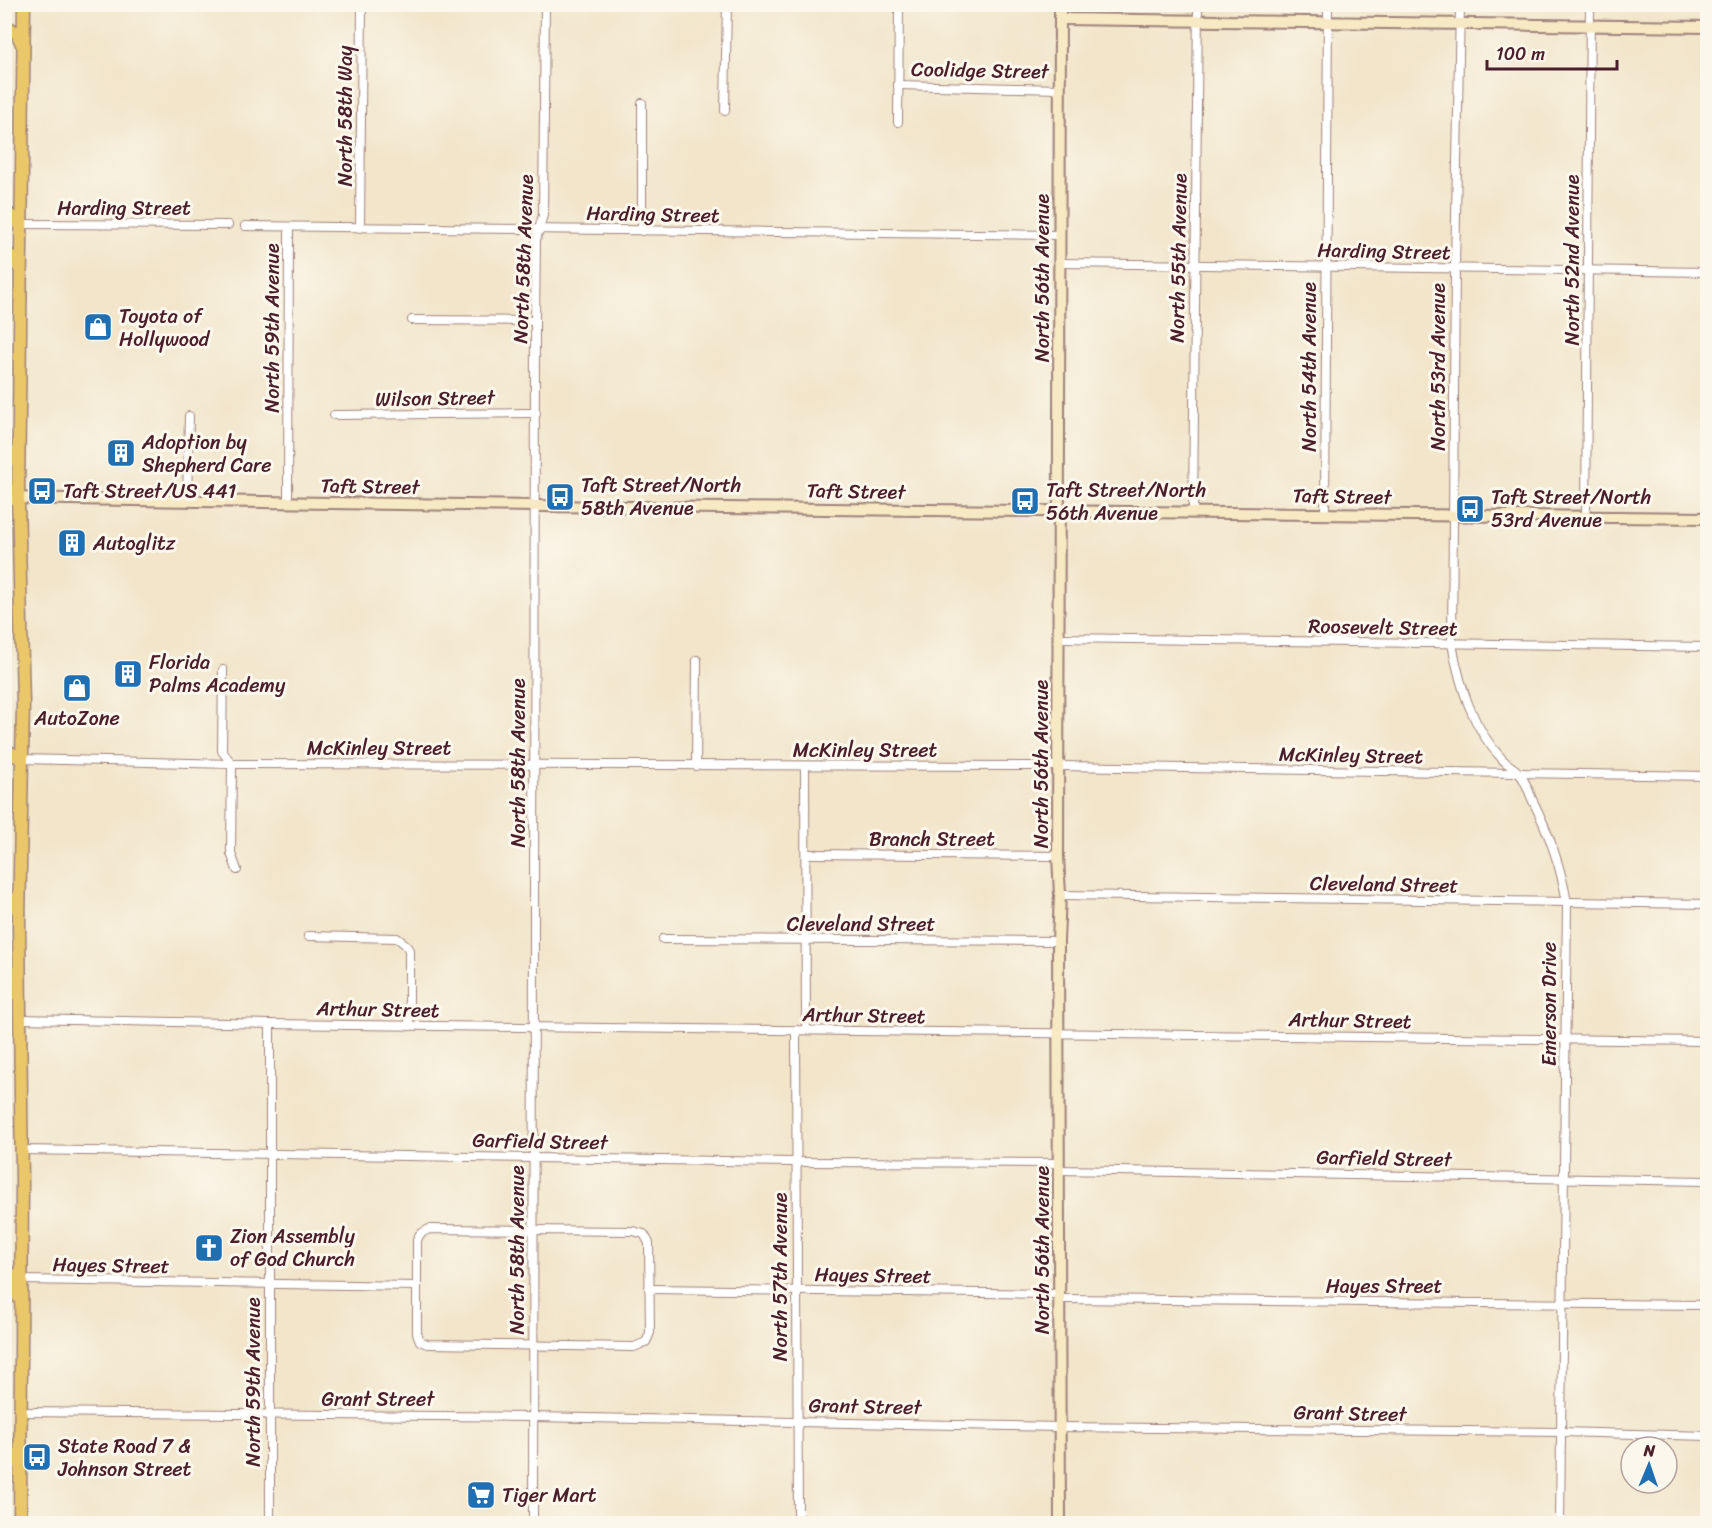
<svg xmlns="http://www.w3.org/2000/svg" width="1712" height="1528" font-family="Sriracha,sans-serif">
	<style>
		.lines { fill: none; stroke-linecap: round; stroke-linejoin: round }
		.street-casing { stroke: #9e827a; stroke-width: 10 }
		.secondary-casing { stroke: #9e827a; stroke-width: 14 }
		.primary-casing { stroke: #9e827a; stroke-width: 15 }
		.street { stroke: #fff; stroke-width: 8 }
		.secondary { stroke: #f7e9c3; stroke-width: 10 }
		.primary { stroke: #eac769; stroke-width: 12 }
		.labels { text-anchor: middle; stroke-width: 6; stroke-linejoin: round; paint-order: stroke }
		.street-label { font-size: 20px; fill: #4a1f2b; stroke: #fbf7ec }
		.poi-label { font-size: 20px; fill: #4a1f2b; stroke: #fbf7ec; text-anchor: start }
	</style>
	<rect width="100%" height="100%" fill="#fbf7ec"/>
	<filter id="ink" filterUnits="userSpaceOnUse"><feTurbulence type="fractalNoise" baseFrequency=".0167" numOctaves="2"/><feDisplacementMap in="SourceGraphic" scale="12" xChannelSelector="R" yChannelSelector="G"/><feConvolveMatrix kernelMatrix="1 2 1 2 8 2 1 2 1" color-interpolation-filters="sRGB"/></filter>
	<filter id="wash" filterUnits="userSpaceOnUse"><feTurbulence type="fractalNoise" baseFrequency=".008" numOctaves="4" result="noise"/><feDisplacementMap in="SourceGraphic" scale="24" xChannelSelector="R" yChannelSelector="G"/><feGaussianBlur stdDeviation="1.35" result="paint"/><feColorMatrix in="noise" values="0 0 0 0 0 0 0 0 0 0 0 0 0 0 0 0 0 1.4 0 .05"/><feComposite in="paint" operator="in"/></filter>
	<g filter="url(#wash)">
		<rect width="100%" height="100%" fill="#f2e5ca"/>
	</g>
	<g filter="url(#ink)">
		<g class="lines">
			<g class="street-casing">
				<g id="street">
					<path d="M 1460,4 L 1455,269 L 1452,644 C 1460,686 1472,728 1503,760 C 1508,765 1516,769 1520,774 C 1525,781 1529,791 1532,799 C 1549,833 1561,866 1567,903 L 1560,1524"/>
					<polyline points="898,85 1060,89"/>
					<polyline points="725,111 727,4"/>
					<polyline points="898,122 899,4"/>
					<polyline points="20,224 228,225"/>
					<polyline points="245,226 1060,235"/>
					<polyline points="360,228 362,4"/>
					<polyline points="642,231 642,103"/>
					<polyline points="1060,263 1708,272"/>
					<polyline points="412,320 535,321"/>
					<polyline points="334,415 536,413"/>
					<polyline points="187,501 189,416"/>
					<polyline points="288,502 289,227"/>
					<polyline points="1193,511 1198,4"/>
					<polyline points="1325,514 1328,4"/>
					<polyline points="1586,516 1590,4"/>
					<polyline points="1059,638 1708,647"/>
					<polyline points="223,670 222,751 232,764 231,853 237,870"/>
					<polyline points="22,759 232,764 1060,766 1708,776"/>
					<polyline points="696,766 697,660"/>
					<polyline points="805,767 806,1030"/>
					<polyline points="806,854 1058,856"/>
					<polyline points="1060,895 1708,904"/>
					<polyline points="308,936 397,938 405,944 409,950 409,1026"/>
					<polyline points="663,939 1058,941"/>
					<polyline points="20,1019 270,1024 1708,1041"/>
					<polyline points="796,1030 798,1524"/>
					<polyline points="21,1150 795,1162 1059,1163"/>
					<polyline points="1059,1170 1708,1181"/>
					<polygon points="429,1229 633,1231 644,1234 649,1243 650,1333 646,1342 634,1347 427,1344 420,1341 417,1333 417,1240 420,1234"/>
					<polyline points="21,1280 416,1286"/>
					<polyline points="649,1289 1060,1294"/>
					<polyline points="1060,1299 1708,1305"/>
					<polyline points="21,1412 533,1417 1060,1427 1561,1432 1708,1436"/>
					<polyline points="270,1524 270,1024"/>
					<polyline points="533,1524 535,321 536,240 543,215 545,4"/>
				</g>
			</g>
			<g class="secondary-casing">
				<g id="secondary">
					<polyline points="1060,4 1058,856 1060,895 1058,941 1060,1524"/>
					<polyline points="1060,19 1708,27"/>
					<polyline points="4,498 536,506 1708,518"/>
				</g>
			</g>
			<g class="primary-casing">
				<g id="primary">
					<polyline points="4,25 17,33 22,44"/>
					<polyline points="4,209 10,216 20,224"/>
					<polyline points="4,252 13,258 20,269"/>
					<polyline points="4,747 9,752 22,759"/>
					<polyline points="4,893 15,904 19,913"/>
					<polyline points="4,1266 9,1273 21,1280"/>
					<polyline points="4,1282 13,1287 21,1301"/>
					<polyline points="20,1524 22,1184 19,924 23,704 18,498 24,4"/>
				</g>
			</g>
			<use href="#street" class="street"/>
			<use href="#secondary" class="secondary"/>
			<use href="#primary" class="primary"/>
		</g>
	</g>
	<defs>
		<g id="shop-square" transform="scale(1.5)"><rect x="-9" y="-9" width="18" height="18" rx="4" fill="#1f6fb2" stroke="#fbf7ec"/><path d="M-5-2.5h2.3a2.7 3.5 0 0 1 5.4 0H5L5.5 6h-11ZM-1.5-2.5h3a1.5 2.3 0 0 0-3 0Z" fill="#fff"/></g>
		<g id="building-square" transform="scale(1.5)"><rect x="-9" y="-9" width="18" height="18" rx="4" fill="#1f6fb2" stroke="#fbf7ec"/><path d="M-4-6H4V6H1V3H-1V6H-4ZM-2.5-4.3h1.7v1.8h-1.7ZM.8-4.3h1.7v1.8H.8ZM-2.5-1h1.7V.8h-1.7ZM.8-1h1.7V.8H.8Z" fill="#fff"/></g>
		<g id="bus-square" transform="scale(1.5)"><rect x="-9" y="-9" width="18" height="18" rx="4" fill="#1f6fb2" stroke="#fbf7ec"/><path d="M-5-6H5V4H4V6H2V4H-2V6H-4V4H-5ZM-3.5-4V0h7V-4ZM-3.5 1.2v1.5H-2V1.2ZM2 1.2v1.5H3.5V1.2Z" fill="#fff"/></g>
		<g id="church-square" transform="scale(1.5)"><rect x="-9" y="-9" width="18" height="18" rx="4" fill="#1f6fb2" stroke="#fbf7ec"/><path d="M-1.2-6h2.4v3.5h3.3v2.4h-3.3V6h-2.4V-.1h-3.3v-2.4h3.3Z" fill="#fff"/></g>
		<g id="supermarket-square" transform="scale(1.5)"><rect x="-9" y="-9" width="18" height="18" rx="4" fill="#1f6fb2" stroke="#fbf7ec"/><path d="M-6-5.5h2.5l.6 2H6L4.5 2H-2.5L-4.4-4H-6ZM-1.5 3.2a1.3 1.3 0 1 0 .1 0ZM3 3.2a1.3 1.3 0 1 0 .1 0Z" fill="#fff"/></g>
	</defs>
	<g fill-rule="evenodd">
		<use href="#shop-square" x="98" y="327"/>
		<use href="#building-square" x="121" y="453"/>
		<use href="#bus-square" x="42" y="491"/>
		<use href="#bus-square" x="560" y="497"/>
		<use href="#bus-square" x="1025" y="501"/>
		<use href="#bus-square" x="1470" y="509"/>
		<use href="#building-square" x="72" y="543"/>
		<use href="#building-square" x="128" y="674"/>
		<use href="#shop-square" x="77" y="688"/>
		<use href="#church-square" x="209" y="1248"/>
		<use href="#bus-square" x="37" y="1457"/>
		<use href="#supermarket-square" x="481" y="1495"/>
	</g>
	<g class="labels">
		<g class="street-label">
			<text transform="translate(980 70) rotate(1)" y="7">Coolidge Street</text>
			<text transform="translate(345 116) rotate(-90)" y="7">North 58th Way</text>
			<text x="124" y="215">Harding Street</text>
			<text transform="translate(653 214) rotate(1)" y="7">Harding Street</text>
			<text transform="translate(1384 251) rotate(1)" y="7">Harding Street</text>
			<text transform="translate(1178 258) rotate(-89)" y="7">North 55th Avenue</text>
			<text transform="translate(523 259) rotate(-88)" y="7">North 58th Avenue</text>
			<text transform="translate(1572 260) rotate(-90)" y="7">North 52nd Avenue</text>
			<text transform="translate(1042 278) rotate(-90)" y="7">North 56th Avenue</text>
			<text transform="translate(272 328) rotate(-90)" y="7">North 59th Avenue</text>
			<text transform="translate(1309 367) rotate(-90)" y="7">North 54th Avenue</text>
			<text transform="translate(1438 367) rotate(-90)" y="7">North 53rd Avenue</text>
			<text transform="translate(435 398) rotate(-1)" y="7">Wilson Street</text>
			<text transform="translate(370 486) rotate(1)" y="7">Taft Street</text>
			<text transform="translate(856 491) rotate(1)" y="7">Taft Street</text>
			<text transform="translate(1342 496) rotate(1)" y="7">Taft Street</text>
			<text transform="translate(1383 627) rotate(1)" y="7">Roosevelt Street</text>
			<text x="379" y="755">McKinley Street</text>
			<text x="865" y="757">McKinley Street</text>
			<text transform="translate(1351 755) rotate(1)" y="7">McKinley Street</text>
			<text transform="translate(518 763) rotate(-90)" y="7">North 58th Avenue</text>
			<text transform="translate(1041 764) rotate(-90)" y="7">North 56th Avenue</text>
			<text x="932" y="846">Branch Street</text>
			<text transform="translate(1384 884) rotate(1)" y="7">Cleveland Street</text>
			<text x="861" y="931">Cleveland Street</text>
			<text transform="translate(1549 1004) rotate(-90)" y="7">Emerson Drive</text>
			<text transform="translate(378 1009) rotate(1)" y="7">Arthur Street</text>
			<text transform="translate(864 1015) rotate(1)" y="7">Arthur Street</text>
			<text transform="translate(1350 1020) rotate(1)" y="7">Arthur Street</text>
			<text transform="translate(540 1141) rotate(1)" y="7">Garfield Street</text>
			<text transform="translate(1384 1158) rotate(1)" y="7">Garfield Street</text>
			<text transform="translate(517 1250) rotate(-90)" y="7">North 58th Avenue</text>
			<text transform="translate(1042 1250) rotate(-90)" y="7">North 56th Avenue</text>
			<text transform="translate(111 1265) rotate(1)" y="7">Hayes Street</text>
			<text transform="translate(873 1275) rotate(1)" y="7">Hayes Street</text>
			<text transform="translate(780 1277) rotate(-90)" y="7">North 57th Avenue</text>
			<text x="1384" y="1293">Hayes Street</text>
			<text transform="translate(253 1382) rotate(-90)" y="7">North 59th Avenue</text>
			<text x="378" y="1406">Grant Street</text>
			<text transform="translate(865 1406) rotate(1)" y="7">Grant Street</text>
			<text transform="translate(1350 1413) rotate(1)" y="7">Grant Street</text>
		</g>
		<g class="poi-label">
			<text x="119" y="323">Toyota of<tspan x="119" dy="23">Hollywood</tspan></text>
			<text x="142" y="449">Adoption by<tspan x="142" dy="23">Shepherd Care</tspan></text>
			<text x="581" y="492">Taft Street/North<tspan x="581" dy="23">58th Avenue</tspan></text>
			<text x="1046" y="497">Taft Street/North<tspan x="1046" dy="23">56th Avenue</tspan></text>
			<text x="63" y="498">Taft Street/US 441</text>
			<text x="1491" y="504">Taft Street/North<tspan x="1491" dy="23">53rd Avenue</tspan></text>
			<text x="93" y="550">Autoglitz</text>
			<text x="149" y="669">Florida<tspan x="149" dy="23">Palms Academy</tspan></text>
			<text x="77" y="725" text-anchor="middle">AutoZone</text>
			<text x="230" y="1243">Zion Assembly<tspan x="230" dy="23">of God Church</tspan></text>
			<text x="58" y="1453">State Road 7 &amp;<tspan x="58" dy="23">Johnson Street</tspan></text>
			<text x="502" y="1502">Tiger Mart</text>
		</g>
	</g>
	<rect width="1712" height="1528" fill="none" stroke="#fbf7ec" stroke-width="24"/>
	<g transform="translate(1649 1465) rotate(2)"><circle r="28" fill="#fbf7ec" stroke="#b4a19f" stroke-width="1.5"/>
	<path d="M0-4.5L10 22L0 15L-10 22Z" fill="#1f6fb2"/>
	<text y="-9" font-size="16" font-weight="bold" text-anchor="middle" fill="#4a1f2b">N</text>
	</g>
	<path d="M1487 60v9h130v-9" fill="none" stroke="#4a1f2b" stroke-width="3"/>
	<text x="1496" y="60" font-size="18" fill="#4a1f2b" stroke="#fbf7ec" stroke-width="4.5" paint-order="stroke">100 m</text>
</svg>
